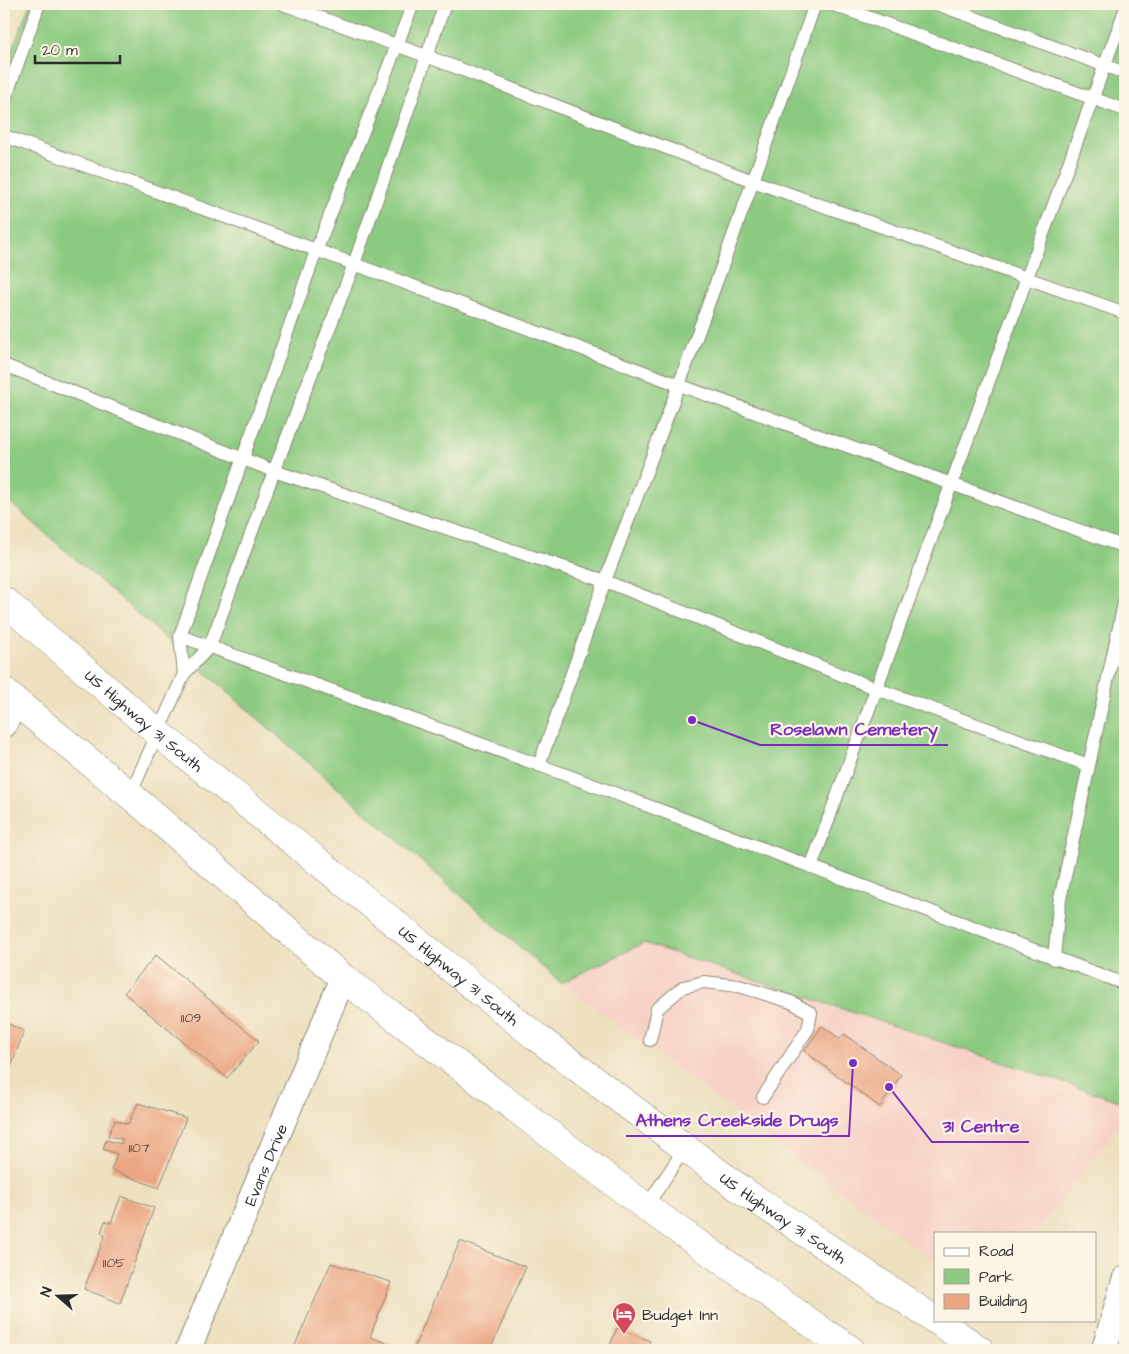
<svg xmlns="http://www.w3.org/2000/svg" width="1129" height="1354" font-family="'Architects Daughter',sans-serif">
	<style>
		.built { fill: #f7d1c6 }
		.green { fill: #8bca80; stroke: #5b7a56 }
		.building { fill: #eba683 }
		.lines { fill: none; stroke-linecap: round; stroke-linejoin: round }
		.lane-casing { stroke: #8c8675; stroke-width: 14 }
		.street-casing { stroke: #8c8675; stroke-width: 27 }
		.primary-casing { stroke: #8c8675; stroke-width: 29 }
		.lane { stroke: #fff; stroke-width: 12 }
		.street { stroke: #fff; stroke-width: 25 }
		.primary { stroke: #fff; stroke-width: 28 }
		.labels { text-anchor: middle; stroke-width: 4.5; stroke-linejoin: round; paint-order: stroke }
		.number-label { font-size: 14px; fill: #5b4a41 }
		.street-label { font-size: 16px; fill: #2b2b2b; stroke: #fcf5e5 }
		.poi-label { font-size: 16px; fill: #2b2b2b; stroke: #fcf5e5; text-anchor: start }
		.leader { fill: none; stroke: #7b2cbf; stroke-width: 2 }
		.callout-dot { fill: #7b2cbf; stroke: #fcf5e5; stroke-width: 2 }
		.callout-label { font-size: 18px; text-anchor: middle; font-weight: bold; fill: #7b2cbf; stroke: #fcf5e5; stroke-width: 4.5; stroke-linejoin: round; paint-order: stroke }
	</style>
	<rect width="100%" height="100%" fill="#fcf5e5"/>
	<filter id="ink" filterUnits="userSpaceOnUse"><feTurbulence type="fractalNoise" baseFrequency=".02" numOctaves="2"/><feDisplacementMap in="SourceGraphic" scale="10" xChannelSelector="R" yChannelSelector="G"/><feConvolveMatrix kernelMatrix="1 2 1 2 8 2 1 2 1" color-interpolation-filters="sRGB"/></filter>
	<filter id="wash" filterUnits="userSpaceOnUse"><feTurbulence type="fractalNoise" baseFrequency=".0096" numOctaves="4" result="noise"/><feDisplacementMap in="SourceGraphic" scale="20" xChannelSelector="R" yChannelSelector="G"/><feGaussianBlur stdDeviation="1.12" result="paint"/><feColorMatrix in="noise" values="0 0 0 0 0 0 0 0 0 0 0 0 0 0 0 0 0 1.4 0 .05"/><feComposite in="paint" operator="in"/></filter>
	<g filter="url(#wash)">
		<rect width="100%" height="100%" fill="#ede0bf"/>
		<polygon class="built" points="644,943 1125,1103 1125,1118 1036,1233 935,1233 935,1262 561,983"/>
		<polygon class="green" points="30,4 1125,4 1125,1103 644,943 561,983 4,497 4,59 8,61"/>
		<g id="blocks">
			<g class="building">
				<polygon points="156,955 259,1041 227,1078 124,993"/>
				<polygon points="4,1022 24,1031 9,1072 4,1070"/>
				<polygon points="822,1026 840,1039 844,1034 901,1075 880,1107 804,1051"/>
				<polygon points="138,1103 186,1118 159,1188 111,1170 117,1154 103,1149 106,1140 121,1144 123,1139 108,1136 115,1120 128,1124"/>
				<polygon points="121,1196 154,1208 120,1303 84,1289 105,1235 101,1233 105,1221 111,1223"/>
				<polygon points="460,1241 526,1267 490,1350 413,1350"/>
				<polygon points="331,1263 391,1282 370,1337 408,1350 293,1350"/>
				<polygon points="617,1328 650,1341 646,1350 608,1350"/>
			</g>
		</g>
	</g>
	<g filter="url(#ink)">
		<use href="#blocks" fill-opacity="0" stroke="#8c8675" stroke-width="1"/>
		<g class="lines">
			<g class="lane-casing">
				<g id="lane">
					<polyline points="283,4 426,56 753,181 1125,313"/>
					<polyline points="831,4 1125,110"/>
					<polyline points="937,4 1125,73"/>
					<polyline points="4,102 39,4"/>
					<polyline points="4,136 354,264 679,385 1125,547"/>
					<polyline points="4,365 274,471 605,581 877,689 1088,765"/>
					<polyline points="180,636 539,765 1125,984"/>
					<polyline points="184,674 180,636 316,251 413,4"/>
					<polyline points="539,765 605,581 679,385 753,181 815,4"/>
					<polyline points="130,795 184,674 210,646 274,471 354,264 445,4"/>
					<polyline points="811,867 1125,10"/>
					<polyline points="1054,959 1059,904 1125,599"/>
					<polyline points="650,1040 657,1009 683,987 704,982 739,986 791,1002 811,1013 808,1029 763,1097"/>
					<polyline points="646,1207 685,1148"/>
				</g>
			</g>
			<g class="street-casing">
				<g id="street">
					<polyline points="4,725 16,702"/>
					<path id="s1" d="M 188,1350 L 343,978"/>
					<polyline points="1104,1350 1125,1279"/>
				</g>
			</g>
			<g class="primary-casing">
				<g id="primary">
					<path id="s2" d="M 4,601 L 158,733 L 535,1036 L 739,1188 L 935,1320"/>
					<polyline points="4,692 130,795 343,978 646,1207 825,1333 851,1350"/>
					<polyline points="936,1320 980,1350"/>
				</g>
			</g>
			<use href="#lane" class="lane"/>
			<use href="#street" class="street"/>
			<use href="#primary" class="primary"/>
		</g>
	</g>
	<defs>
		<g id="hotel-pin" transform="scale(1.25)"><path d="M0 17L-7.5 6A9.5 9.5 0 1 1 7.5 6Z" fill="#d1495b" stroke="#fcf5e5"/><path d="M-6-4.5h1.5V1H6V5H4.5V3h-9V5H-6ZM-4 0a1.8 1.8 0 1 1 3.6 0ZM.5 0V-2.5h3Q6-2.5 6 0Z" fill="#fff"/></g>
	</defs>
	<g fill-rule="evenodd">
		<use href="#hotel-pin" x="624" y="1314"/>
	</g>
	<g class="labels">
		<g class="number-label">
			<text x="191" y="1022">1109</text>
			<text x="139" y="1152">1107</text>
			<text x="114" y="1267">1105</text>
		</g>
		<g class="street-label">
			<text dy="6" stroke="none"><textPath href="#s2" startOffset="184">US Highway 31 South</textPath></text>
			<text dy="6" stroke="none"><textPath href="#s2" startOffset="589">US Highway 31 South</textPath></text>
			<text dy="6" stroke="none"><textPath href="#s1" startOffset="201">Evans Drive</textPath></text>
			<text dy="6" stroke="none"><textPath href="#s2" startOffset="994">US Highway 31 South</textPath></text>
		</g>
		<g class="poi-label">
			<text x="642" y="1320">Budget Inn</text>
		</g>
	</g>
	<path class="leader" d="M692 720L760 745H948M853 1063L849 1136H626M889 1087L932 1142H1029"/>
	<g class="callout-dot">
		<circle cx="692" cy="720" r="5"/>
		<circle cx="853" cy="1063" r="5"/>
		<circle cx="889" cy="1087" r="5"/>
	</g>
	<g class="callout-label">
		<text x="854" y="735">Roselawn Cemetery</text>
		<text x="737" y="1126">Athens Creekside Drugs</text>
		<text x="981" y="1132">31 Centre</text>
	</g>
	<rect width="1129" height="1354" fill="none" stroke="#fcf5e5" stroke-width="20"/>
	<rect x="934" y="1232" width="162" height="90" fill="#fcf5e5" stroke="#a8a49b"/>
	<rect x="944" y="1248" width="25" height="8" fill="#ffffff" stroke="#a8a49b"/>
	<text x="979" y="1256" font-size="15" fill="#2b2b2b">Road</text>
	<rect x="944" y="1269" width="25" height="15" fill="#8bca80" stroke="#a8a49b"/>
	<text x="979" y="1282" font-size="15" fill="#2b2b2b">Park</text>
	<rect x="944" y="1294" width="25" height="15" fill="#eba683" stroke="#a8a49b"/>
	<text x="979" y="1306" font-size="15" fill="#2b2b2b">Building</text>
	<g transform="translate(58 1296) rotate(290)" stroke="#fcf5e5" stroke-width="4" paint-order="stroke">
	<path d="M0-4L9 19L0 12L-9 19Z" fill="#2b2b2b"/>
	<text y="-8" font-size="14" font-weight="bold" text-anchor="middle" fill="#2b2b2b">N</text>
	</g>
	<path d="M35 55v8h85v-8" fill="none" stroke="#2b2b2b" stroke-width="2.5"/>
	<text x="42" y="55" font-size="15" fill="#2b2b2b" stroke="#fcf5e5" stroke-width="4" paint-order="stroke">20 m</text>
</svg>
